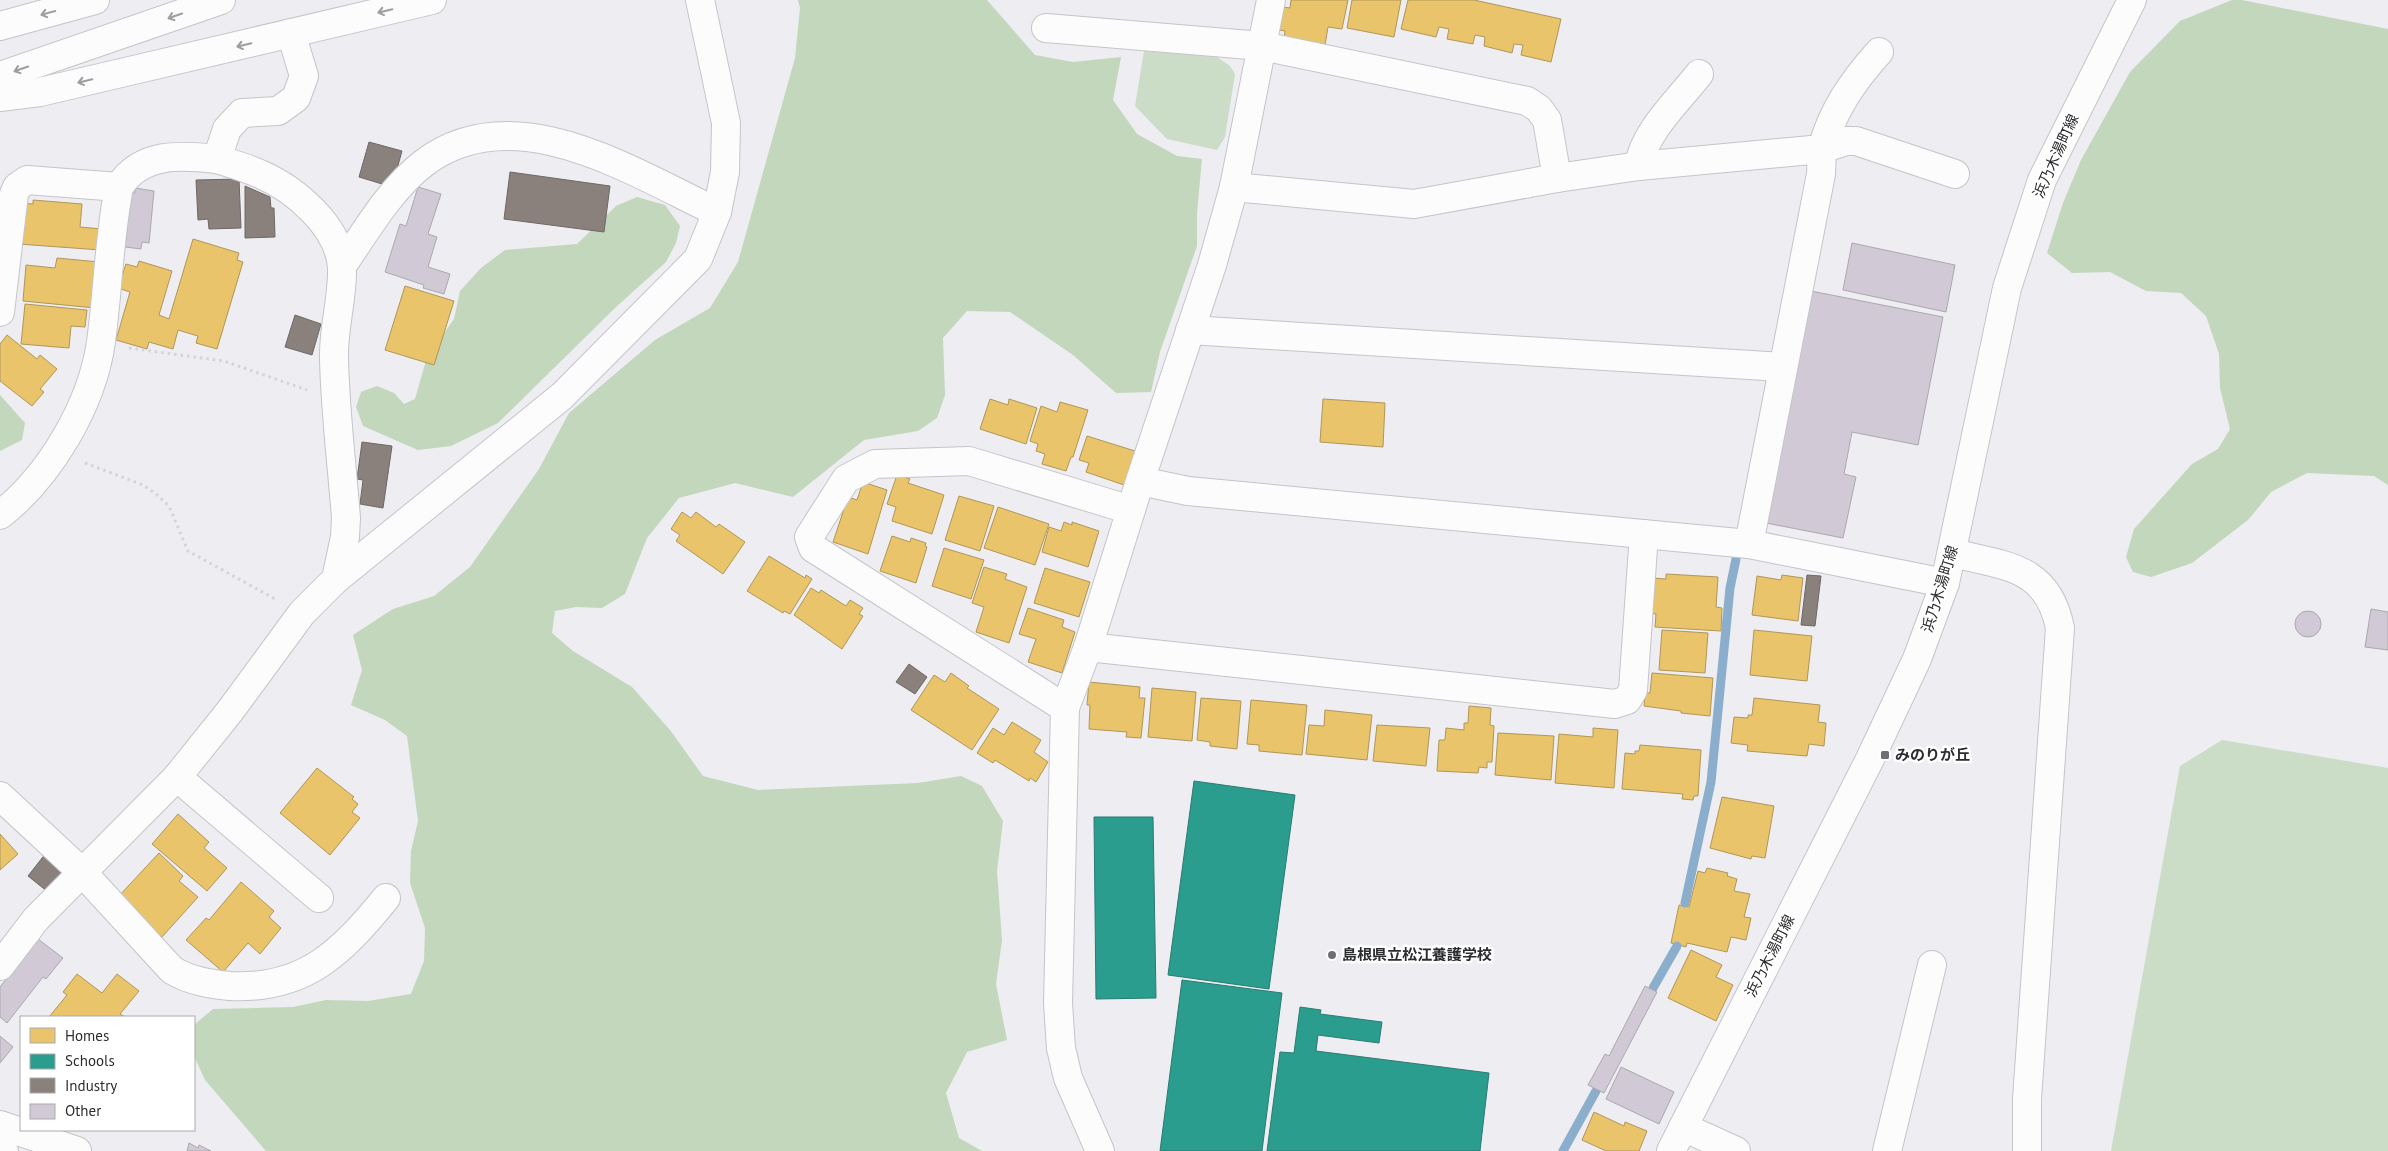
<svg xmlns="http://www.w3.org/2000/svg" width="2388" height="1151" font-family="'PT Sans','Noto Sans JP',sans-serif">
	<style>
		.green { fill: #cbdcc7 }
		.forest { fill: #c2d7bc }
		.homes { fill: #e9c46a; stroke: #b09658 }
		.schools { fill: #2a9d8f; stroke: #2a7b72 }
		.industry { fill: #8a817c; stroke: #6e6865 }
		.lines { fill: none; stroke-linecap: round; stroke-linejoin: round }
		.stream { stroke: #8baecd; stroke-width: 9 }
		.building { fill: #d1c9d5; stroke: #aaa9ad }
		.minor-casing { stroke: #c4c5c9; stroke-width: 30 }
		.major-casing { stroke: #c4c5c9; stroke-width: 30 }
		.highway-casing { stroke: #c4c5c9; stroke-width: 30 }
		.path { stroke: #d4d4d6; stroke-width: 3; stroke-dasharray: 2.5 4; stroke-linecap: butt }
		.minor { stroke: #fcfcfd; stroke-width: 28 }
		.major { stroke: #fcfcfd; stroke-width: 28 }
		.highway { stroke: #fcfcfd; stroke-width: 28 }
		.oneway { stroke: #9e9ea0 }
		.poi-dot { fill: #6f7073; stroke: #fff; stroke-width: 2 }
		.labels { text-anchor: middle; stroke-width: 5; stroke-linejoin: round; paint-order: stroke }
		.street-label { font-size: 15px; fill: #2b2c2f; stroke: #fff }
		.poi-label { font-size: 15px; font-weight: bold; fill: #2b2c2f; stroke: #fff; text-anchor: start }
	</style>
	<rect width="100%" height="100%" fill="#ededf2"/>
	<g class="green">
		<polygon points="1144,51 1217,57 1230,66 1235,74 1225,137 1217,150 1167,139 1135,106"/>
		<polygon points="2222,740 2388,768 2388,1151 2111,1151 2180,766"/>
	</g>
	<g class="forest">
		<polygon points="798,0 987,0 1035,55 1073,62 1121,57 1113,100 1137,134 1177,156 1202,159 1197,213 1197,246 1160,352 1151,392 1116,393 1073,355 1010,312 967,311 943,338 945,395 937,418 918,431 864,440 793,497 735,483 679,498 647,538 625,594 602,608 576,607 555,611 552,633 573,651 632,687 670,730 703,776 758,790 918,783 961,776 982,786 1003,821 997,871 1002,940 996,984 1007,1040 967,1052 946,1093 959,1138 982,1151 266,1151 205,1080 194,1056 194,1025 213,1009 293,1007 326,1000 368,1001 411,994 424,961 425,928 410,883 411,851 418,821 407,736 385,720 351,705 362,670 353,635 393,609 434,596 470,567 539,469 569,413 655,340 710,308 738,262 795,58 800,8"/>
		<polygon points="2232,0 2242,0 2388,29 2388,485 2374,476 2307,473 2271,492 2248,520 2192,563 2151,577 2133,572 2126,557 2134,529 2192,464 2218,449 2230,429 2220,388 2219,354 2206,316 2181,293 2146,291 2110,272 2072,273 2047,253 2063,203 2081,160 2130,72 2180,21"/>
		<polygon points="637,197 665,205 680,226 676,243 666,262 616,307 498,423 451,446 418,450 363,426 356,407 361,392 377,386 394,393 404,404 415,399 427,357 454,319 460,291 481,268 505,250 577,244 616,206"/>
		<polygon points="0,395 25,423 22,440 0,451"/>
	</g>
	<g class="homes">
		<polygon points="1291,0 1348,0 1342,29 1328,27 1325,45 1284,38 1285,31 1279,30 1283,7 1290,8"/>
		<polygon points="1352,0 1401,0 1394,37 1347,28"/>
		<polygon points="1408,0 1474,0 1561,19 1551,62 1521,55 1523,45 1514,44 1512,53 1484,46 1485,37 1475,35 1473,44 1447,39 1449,29 1439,27 1436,37 1401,29"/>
		<polygon points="33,200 82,204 80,227 102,229 101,250 18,244 21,203 33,204"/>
		<polygon points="193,239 239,253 237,260 243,262 217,349 196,343 198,336 178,330 173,349 149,342 147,349 116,340 130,292 118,288 126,264 137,267 139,261 172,271 159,315 169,319"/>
		<polygon points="57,258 99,262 95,308 23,301 26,265 55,268"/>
		<polygon points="405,286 454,301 434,365 385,350"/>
		<polygon points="25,304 87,310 85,327 71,326 69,348 21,344"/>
		<polygon points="7,335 37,359 40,355 57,369 40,389 44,392 32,406 0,381 0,344"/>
		<polygon points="990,399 1008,405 1009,399 1037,408 1026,444 980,429"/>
		<polygon points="1323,399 1385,403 1383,447 1320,442"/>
		<polygon points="1060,402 1088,410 1073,457 1071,457 1066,471 1042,464 1045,454 1036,451 1038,444 1030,441 1041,406 1057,412"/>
		<polygon points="1087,436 1135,451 1124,485 1086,472 1089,463 1079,460"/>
		<polygon points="897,475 910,479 908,483 944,495 932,534 892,521 896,507 887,504"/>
		<polygon points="863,482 887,490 868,554 833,542 848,497 857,500"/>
		<polygon points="959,496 994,506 980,551 945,540"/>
		<polygon points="998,507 1049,524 1035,565 984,548"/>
		<polygon points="682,512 691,518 696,512 716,527 719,524 745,542 723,574 676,541 680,535 671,529"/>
		<polygon points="1064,522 1072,525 1072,522 1099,531 1088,567 1042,552 1049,527 1061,531"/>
		<polygon points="892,536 910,542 911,538 926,543 925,546 927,547 916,583 880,571"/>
		<polygon points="944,548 984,560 971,599 932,586"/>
		<polygon points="769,556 805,578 806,575 812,579 790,614 784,611 783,613 747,591"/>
		<polygon points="984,567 1007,574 1005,579 1027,587 1009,643 976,632 984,607 972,603"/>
		<polygon points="1045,568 1090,582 1079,617 1034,603"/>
		<polygon points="1666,574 1718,577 1716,607 1722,608 1721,631 1655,627 1656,614 1649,613 1651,578 1666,579"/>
		<polygon points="1782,575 1803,578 1798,621 1752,615 1757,576 1781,580"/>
		<polygon points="811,588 819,593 821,590 846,606 850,600 863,608 859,614 863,616 842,649 794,615"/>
		<polygon points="1028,608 1064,620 1062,627 1075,632 1062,673 1028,662 1036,639 1019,634"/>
		<polygon points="1662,630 1708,633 1705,673 1659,670"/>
		<polygon points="1754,630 1812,636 1807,681 1750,675"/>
		<polygon points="951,673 969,686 967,688 999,709 972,750 911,710 934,675 945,682"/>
		<polygon points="1652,673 1713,678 1710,716 1681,713 1681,711 1644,706 1645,693 1650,693"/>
		<polygon points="1089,682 1140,687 1139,698 1145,698 1141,738 1126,737 1127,732 1089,729 1090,705 1087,705"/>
		<polygon points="1152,688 1196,692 1192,741 1148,737"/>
		<polygon points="1201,698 1241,701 1237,749 1210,746 1210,742 1197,740"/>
		<polygon points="1754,698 1820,705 1818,722 1826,723 1824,746 1809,744 1807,756 1747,751 1748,745 1731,743 1734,717 1748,718 1748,715 1752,715"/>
		<polygon points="1251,700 1307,705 1302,755 1259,751 1259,745 1247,744"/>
		<polygon points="1469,706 1491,708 1490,725 1494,726 1492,762 1487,762 1487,768 1479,767 1478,773 1437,771 1439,740 1445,740 1446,728 1464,730 1464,723 1468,723"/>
		<polygon points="1325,710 1372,715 1367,760 1306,754 1309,725 1324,726"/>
		<polygon points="1012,722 1041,740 1034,752 1048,762 1036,782 1030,778 1029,781 995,760 993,763 977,753 993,728 1004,735"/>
		<polygon points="1377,725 1430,728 1426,766 1373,761"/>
		<polygon points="1593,728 1618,730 1614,788 1555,783 1559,734 1593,737"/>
		<polygon points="1498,733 1554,736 1551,780 1495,775"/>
		<polygon points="1640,745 1701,750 1698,796 1694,796 1693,800 1682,799 1683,794 1622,789 1625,753 1635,754 1635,751 1639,751"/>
		<polygon points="317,768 354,797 352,799 358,804 352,812 360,818 330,855 280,813"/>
		<polygon points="1722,797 1774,806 1765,858 1752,856 1751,859 1710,848"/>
		<polygon points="178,814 209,842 204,848 227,868 207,891 152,844"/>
		<polygon points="0,834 18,854 0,870"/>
		<polygon points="159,853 183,876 179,881 198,897 162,937 118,897"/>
		<polygon points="1707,868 1728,873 1727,876 1737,879 1734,891 1750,894 1744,917 1751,918 1746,940 1731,937 1727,952 1687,943 1686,947 1671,943 1679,905 1689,907 1698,871 1705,873"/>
		<polygon points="241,882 274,911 269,917 281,928 260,954 248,943 223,972 186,940 206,918 209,920"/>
		<polygon points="1691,950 1722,965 1716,977 1733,985 1716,1021 1668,998"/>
		<polygon points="77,974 102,993 117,974 139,991 120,1014 125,1017 49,1017 67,995 63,992"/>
		<polygon points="1594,1112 1624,1126 1625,1122 1647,1131 1639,1151 1606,1151 1582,1140"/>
	</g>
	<g class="schools">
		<polygon points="1194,781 1295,795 1269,989 1168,975"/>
		<polygon points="1094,817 1153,817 1156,998 1096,999"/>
		<polygon points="1182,980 1282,993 1262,1151 1160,1151"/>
		<polygon points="1300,1007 1321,1010 1320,1014 1382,1022 1379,1043 1318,1035 1316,1051 1489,1073 1480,1151 1267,1151 1280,1052 1294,1053"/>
	</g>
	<g class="industry">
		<polygon points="369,142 402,151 392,187 359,177"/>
		<polygon points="510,172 610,186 604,232 504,219"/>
		<polygon points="239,179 241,228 209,229 208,219 198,220 196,180"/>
		<polygon points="245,186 270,197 271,208 274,208 275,237 245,238"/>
		<polygon points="295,315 321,324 312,355 285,347"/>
		<polygon points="362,442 392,446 383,508 360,504 363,480 357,479"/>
		<polygon points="1807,575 1821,576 1815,626 1801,625"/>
		<polygon points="909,664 927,677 915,694 896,682"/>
		<polygon points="46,853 67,869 48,892 28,876"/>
	</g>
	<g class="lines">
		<g class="stream">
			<polyline points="1685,903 1711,782 1730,588 1736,559"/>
			<polyline points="1653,988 1677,946"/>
			<polyline points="1563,1151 1596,1091"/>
		</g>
	</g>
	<g class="building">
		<polygon points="418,187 441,194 428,234 437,237 428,267 450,274 444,294 423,288 424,285 385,272 400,224 406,226"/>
		<polygon points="135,188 154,191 149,243 142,242 141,249 125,247 131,193 135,193"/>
		<polygon points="1852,243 1955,265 1946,312 1843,290"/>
		<polygon points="1811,291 1943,317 1918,445 1852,432 1844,474 1856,477 1843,538 1766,523"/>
		<polygon points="2371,609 2388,612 2388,650 2365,647"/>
		<circle cx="2308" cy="624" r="13"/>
		<polygon points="38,939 63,958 46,979 43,977 7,1023 0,1017 0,987"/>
		<polygon points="1645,986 1657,992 1604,1093 1588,1085 1605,1054 1609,1056"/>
		<polygon points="0,1036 13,1047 0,1063"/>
		<polygon points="1621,1067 1674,1092 1659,1124 1606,1099"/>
		<polygon points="189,1143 198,1148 199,1145 211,1151 187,1151"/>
	</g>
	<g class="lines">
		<g class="minor-casing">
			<g id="minor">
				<polyline points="1046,28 1262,46 1527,101 1539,109 1547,120 1557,178 1414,204 1234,187"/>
				<polyline points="0,97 40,92 432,0"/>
				<polyline points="1822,149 1846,141 1856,141 1955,174"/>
				<path d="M 1822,149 C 1832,111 1853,81 1879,52"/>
				<path d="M 217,159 C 232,164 247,168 260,174 C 295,189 340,227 342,268 C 343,298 333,328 334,358 C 335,411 342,465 346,518 L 345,537 L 336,579"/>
				<path d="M 1639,166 C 1643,133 1679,100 1699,74"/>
				<polyline points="1557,178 1639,166 1822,149 1821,174 1749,544"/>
				<path d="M 342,266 C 366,231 390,189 424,163 C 514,95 632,172 717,212"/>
				<polyline points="0,312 14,194 17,187 27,180 119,187"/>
				<polyline points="1190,330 1782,367"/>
				<polyline points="1140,481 1188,491 1749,544 1945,583"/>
				<path d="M 0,515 C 50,476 92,405 101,342 C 108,290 109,238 119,187 C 141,152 180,155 217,159 L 227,129 L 242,113 L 278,111 L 296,98 L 304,76 L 291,33"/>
				<path d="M 1953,553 C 2005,566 2048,566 2060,628 L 2027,1099 L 2027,1151"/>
				<polyline points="1088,647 1615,704 1627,700 1633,690 1644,534"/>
				<polyline points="1065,708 813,548 809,537 846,479 875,464 969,461 1131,510"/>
				<polyline points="177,777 319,898"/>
				<path d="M 0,796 L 82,872 L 172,970 C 190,981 210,984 230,986 C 305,990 342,952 386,898"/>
				<polyline points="0,966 36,919 177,777 230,711 302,613 336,579 562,396 698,259 717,212 725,172 726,123 700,0"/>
				<polyline points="0,1125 77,1151"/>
				<polyline points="1683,1127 1736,1151"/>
				<polyline points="0,1146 4,1151"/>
				<polyline points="1100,1151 1068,1078 1061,1048 1058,1003 1065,708 1088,647 1140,481 1212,265 1234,187 1271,0"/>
				<polyline points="1887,1151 1932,965"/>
			</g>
		</g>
		<g class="major-casing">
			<polyline id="major" points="1671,1151 1870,759 1917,659 1945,583 2007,288 2042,180 2132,0"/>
		</g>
		<g class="highway-casing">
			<g id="highway">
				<polyline points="0,26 95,0"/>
				<polyline points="0,76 221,0"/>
			</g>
		</g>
		<g class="path">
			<polyline points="129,348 224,361 307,390"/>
			<polyline points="85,463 143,485 156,494 169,506 188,551 277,600"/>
		</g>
		<use href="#minor" class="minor"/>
		<use href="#major" class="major"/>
		<use href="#highway" class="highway"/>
	</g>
	<defs><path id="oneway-shaft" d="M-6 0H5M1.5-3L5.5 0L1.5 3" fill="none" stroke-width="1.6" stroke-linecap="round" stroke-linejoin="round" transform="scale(1.25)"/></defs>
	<g class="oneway">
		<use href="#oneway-shaft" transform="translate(385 11) rotate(167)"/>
		<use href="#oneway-shaft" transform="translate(48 13) rotate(165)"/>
		<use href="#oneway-shaft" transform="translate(175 16) rotate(161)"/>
		<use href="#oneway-shaft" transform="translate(244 45) rotate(167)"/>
		<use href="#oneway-shaft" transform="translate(21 69) rotate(161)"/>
		<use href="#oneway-shaft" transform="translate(85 81) rotate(167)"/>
	</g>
	<g class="poi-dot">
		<rect x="1880" y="750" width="10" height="10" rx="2.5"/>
		<circle cx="1332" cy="955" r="5"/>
	</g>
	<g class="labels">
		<g class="street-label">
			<text transform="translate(2056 156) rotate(-66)" y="5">浜乃木湯町線</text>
			<text transform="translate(1940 589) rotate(-73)" y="5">浜乃木湯町線</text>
			<text transform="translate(1770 956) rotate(-63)" y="5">浜乃木湯町線</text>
		</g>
		<g class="poi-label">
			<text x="1895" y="760">みのりが丘</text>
			<text x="1342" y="960">島根県立松江養護学校</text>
		</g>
	</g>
	<rect x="20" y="1016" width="175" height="115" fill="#ffffff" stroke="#aaabac"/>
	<rect x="30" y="1028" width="25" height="15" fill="#e9c46a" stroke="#aaabac"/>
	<text x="65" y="1041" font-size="15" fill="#2b2c2f">Homes</text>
	<rect x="30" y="1054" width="25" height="15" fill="#2a9d8f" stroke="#aaabac"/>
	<text x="65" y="1066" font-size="15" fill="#2b2c2f">Schools</text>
	<rect x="30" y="1078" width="25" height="15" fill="#8a817c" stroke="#aaabac"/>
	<text x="65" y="1091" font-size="15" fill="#2b2c2f">Industry</text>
	<rect x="30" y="1104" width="25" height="15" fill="#d1c9d5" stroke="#aaabac"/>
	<text x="65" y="1116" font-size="15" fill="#2b2c2f">Other</text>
</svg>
